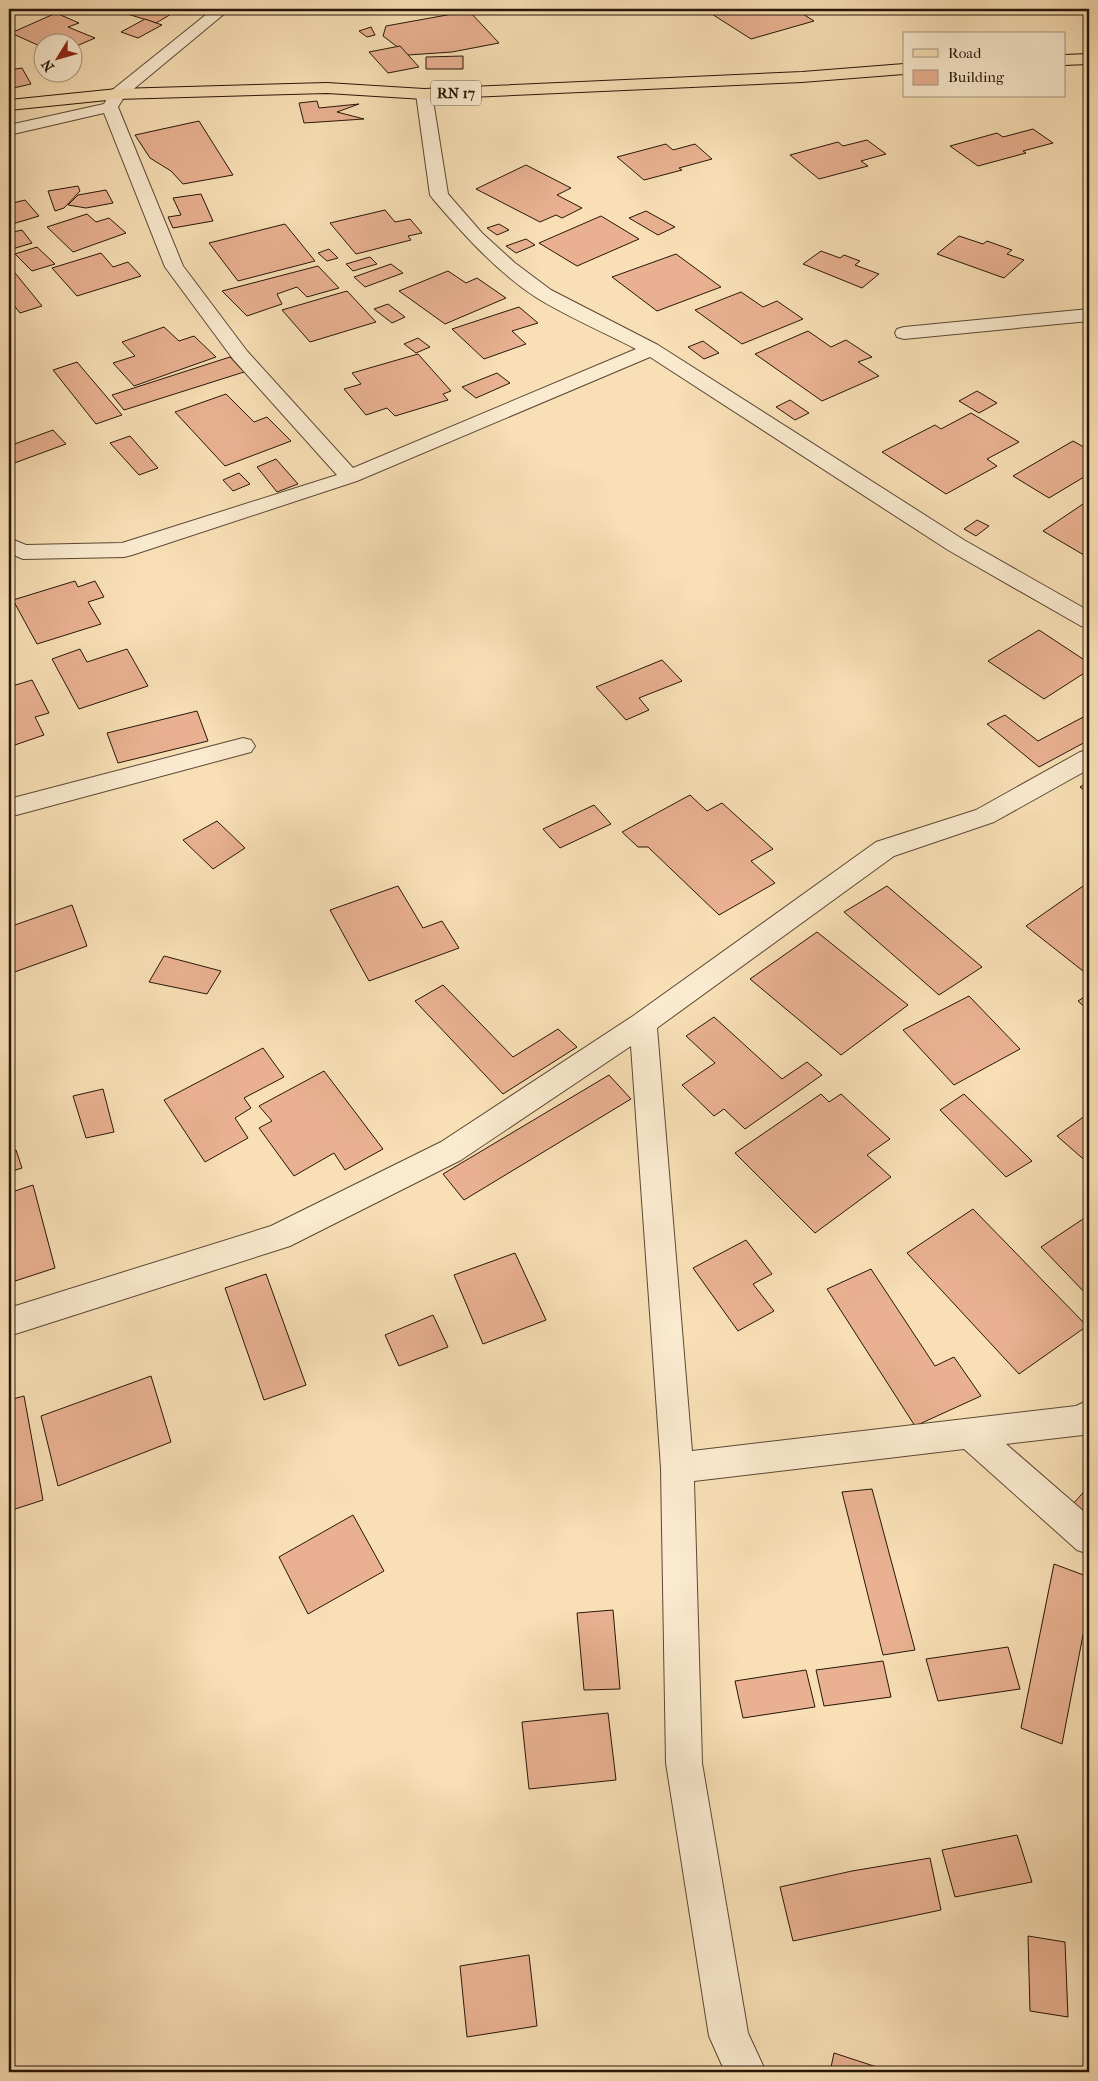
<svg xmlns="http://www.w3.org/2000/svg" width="1098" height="2081" font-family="'IM FELL French Canon',serif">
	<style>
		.building { fill: #e9b191; stroke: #271609 }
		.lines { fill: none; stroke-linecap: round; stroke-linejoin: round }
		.street-casing { stroke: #5b4834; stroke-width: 2 }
		.primary-casing { stroke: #271609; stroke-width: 2 }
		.street { fill: #faeacf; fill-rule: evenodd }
		.primary { fill: #f8dfb5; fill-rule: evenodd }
		.labels { text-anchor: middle; stroke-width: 4; stroke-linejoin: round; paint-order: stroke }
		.shield { fill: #faeacf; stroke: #665644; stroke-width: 1 }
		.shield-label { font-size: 15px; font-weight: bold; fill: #271609 }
	</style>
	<rect width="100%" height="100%" fill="#f8dfb5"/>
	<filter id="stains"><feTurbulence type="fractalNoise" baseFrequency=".004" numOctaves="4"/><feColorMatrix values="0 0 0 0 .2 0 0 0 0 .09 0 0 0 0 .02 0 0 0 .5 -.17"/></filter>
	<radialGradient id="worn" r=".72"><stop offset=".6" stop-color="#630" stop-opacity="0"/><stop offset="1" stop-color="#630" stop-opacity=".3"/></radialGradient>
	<g class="building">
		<polygon points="112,9 173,9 178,10 156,23"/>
		<polygon points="704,9 795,9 814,21 751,39"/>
		<polygon points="469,11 499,43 452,52 408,55 383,36 386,26"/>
		<polygon points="56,13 79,23 68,27 95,38 72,48 72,42 42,42 42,47 11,33"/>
		<polygon points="145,19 162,25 138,38 121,32"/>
		<polygon points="371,27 375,35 367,37 359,31"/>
		<polygon points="400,46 419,67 388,73 369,52"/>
		<polygon points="463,56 463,69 426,69 426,57"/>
		<polygon points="22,68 31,84 9,89 9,70"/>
		<polygon points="317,101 319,108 359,104 337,112 364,119 304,123 299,103"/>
		<polygon points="199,121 233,175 183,184 171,171 150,158 135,135"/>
		<polygon points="1033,129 1053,143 1023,151 1026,153 978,166 950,146 997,133 1003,137"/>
		<polygon points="867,140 886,154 861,161 868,166 819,179 790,155 838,142 843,146"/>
		<polygon points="666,144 673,150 695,144 712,159 679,168 682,170 644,180 617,157"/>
		<polygon points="526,165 571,188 557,195 582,208 562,218 556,215 540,222 476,189"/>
		<polygon points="78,186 80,191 64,208 55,211 48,191"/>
		<polygon points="106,190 113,203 86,208 68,205 78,195"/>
		<polygon points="201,194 213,221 173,228 168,217 181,215 173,198"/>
		<polygon points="25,200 39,216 9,225 9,204"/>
		<polygon points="385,210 395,222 410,219 422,233 408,236 411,240 356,254 330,223"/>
		<polygon points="646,211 675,227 658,235 629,218"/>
		<polygon points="87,214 96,222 109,218 126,233 73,252 47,227"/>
		<polygon points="601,216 639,239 577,266 539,243"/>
		<polygon points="285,224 315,261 238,281 209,243"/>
		<polygon points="499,224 509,230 497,235 487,228"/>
		<polygon points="22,230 32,243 9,250 9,233"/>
		<polygon points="959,236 983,244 987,241 1012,250 1007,254 1024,260 1004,278 937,254"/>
		<polygon points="526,239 535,245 516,253 506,246"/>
		<polygon points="37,247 55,264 32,271 15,254"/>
		<polygon points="329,249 338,258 327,261 318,253"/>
		<polygon points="821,251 840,258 844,255 860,261 855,265 879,274 862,288 803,264"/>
		<polygon points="101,253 113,267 128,262 141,276 77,296 52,268"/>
		<polygon points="676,254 721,287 657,311 612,277"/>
		<polygon points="370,257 377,264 353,271 346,264"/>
		<polygon points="391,264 403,273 365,287 354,277"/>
		<polygon points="318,266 339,288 307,297 297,287 277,294 282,304 247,316 222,291"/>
		<polygon points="9,268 11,268 42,306 20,313 9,299"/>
		<polygon points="448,271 466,283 477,278 506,298 445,324 399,291"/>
		<polygon points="347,291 376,322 310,342 282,310"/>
		<polygon points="741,292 763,307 777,301 803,319 742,344 695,310"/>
		<polygon points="388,304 405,317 392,323 374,309"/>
		<polygon points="519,307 538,323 512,331 526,344 484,359 452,329"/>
		<polygon points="164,327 179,341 194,336 216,357 134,386 113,363 135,356 122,342"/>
		<polygon points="808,331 831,347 846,340 872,357 858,362 879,376 822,401 755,354"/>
		<polygon points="418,338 430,347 416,353 404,344"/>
		<polygon points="703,341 719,353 704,359 688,347"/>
		<polygon points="418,354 451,391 443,394 448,400 395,416 387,408 366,415 344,389 361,384 352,373"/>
		<polygon points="230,357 244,372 124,410 112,395"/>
		<polygon points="77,362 122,415 96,424 53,370"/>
		<polygon points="497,373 510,383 476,398 462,387"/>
		<polygon points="977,391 997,403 979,413 959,401"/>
		<polygon points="226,394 254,422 267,417 291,441 225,466 175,412"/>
		<polygon points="790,400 809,413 795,420 776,407"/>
		<polygon points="971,413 1019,442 987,459 997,466 946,494 882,452 935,425 941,429"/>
		<polygon points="53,430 66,444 9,465 9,446"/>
		<polygon points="130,436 158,468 139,475 110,443"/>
		<polygon points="1073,441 1089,450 1089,474 1049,498 1013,476"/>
		<polygon points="276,459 298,484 277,492 257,467"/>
		<polygon points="239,473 250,484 233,491 223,480"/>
		<polygon points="1089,500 1089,558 1043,531"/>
		<polygon points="977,520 989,526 976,536 964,529"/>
		<polygon points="75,581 78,587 95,581 104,597 88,602 101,624 37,644 13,600"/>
		<polygon points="1039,630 1089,663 1089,670 1044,699 988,661"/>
		<polygon points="80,649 87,662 127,649 148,686 79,709 52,659"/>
		<polygon points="662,660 682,681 639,698 649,710 626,720 596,687"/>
		<polygon points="32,680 49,713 35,717 44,735 9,747 9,687"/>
		<polygon points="197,711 208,741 118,763 107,733"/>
		<polygon points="1089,714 1089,740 1039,767 987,724 1005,715 1038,741"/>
		<polygon points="1089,782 1089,794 1080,787"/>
		<polygon points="690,795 707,811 722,803 773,849 751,861 775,883 719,915 648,847 638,847 622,832"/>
		<polygon points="594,805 611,824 560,848 543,829"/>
		<polygon points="217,821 245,848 213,869 183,840"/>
		<polygon points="1086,884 1089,886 1089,966 1083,971 1026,926"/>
		<polygon points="398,886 423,928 442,921 459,948 369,981 330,910"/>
		<polygon points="887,886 982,967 939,995 844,912"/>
		<polygon points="72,905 87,946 9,974 9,927"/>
		<polygon points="817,932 908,1005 841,1055 750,979"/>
		<polygon points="164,956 221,971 207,994 149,982"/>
		<polygon points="443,985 513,1057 558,1029 577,1047 503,1094 415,1001"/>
		<polygon points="1089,994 1089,1011 1078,1001"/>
		<polygon points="969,996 1020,1049 954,1085 903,1030"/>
		<polygon points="714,1017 782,1079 807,1062 822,1075 745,1129 724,1109 714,1116 682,1085 715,1063 686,1036"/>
		<polygon points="263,1048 284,1077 244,1098 251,1108 235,1118 248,1138 205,1162 164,1100"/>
		<polygon points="324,1071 383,1149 345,1170 334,1153 294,1176 259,1128 272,1121 259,1106"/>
		<polygon points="609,1075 631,1099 464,1200 443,1174"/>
		<polygon points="103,1089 114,1132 86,1138 73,1096"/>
		<polygon points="821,1094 829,1102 841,1094 890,1139 867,1155 891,1177 815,1233 735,1153"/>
		<polygon points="964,1094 1032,1161 1006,1177 940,1110"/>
		<polygon points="1089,1113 1089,1164 1057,1136"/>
		<polygon points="16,1150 22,1168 9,1172 9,1152"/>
		<polygon points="33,1185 55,1268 9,1283 9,1193"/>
		<polygon points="973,1209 1087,1326 1019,1374 907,1253"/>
		<polygon points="1089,1215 1089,1297 1041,1247"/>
		<polygon points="746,1240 772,1274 753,1284 774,1311 738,1331 693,1268"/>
		<polygon points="515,1253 546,1320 483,1344 454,1275"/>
		<polygon points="871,1269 935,1366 954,1357 981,1396 915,1426 827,1289"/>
		<polygon points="266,1274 306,1385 264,1400 225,1288"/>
		<polygon points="433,1315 448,1347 399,1366 385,1335"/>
		<polygon points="151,1376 171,1442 58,1486 41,1416"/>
		<polygon points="24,1396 43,1500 9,1511 9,1400"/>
		<polygon points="1089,1486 1089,1517 1073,1504"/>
		<polygon points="872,1489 915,1650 883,1655 842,1492"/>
		<polygon points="353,1515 384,1571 308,1614 279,1557"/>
		<polygon points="1054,1564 1089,1577 1089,1604 1062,1744 1021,1728"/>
		<polygon points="613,1610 620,1689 584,1690 577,1613"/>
		<polygon points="1008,1647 1020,1689 938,1701 926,1659"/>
		<polygon points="883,1661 891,1697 824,1706 816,1670"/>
		<polygon points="806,1670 815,1707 743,1718 735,1681"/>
		<polygon points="608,1713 616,1780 529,1789 522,1722"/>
		<polygon points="1017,1835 1032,1882 955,1897 942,1850"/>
		<polygon points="930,1858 941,1910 793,1941 780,1887 852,1871"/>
		<polygon points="1028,1936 1065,1942 1068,2017 1030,2011"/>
		<polygon points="529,1955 537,2026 467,2037 460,1966"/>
		<polygon points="834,2053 892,2072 830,2072"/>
	</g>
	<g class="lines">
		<g class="street-casing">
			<g id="street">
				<path d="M 213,9 L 230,9 L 124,97 L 118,107 L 183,266 L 247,351 L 353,468 L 636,349 C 603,332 568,317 537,298 C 497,272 464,235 433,199 L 430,195 L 416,94 L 418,91 L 430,91 L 432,94 L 448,194 L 482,233 L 515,263 L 551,290 L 658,345 L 964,540 L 1089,611 L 1089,628 L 1081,626 L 948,550 L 650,357 L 357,481 L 132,555 L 124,557 L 23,559 L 9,553 L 9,538 L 26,545 L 122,543 L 337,475 L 233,359 L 165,267 L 104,113 L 9,135 L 9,125 L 104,104 L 111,91 Z"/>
				<polygon points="1089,309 1089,321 904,339 897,337 895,333 897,329 904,327"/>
				<polygon points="243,738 251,740 255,746 251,752 9,817 9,799"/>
				<polygon points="1089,750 1089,769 994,822 894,856 657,1028 692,1451 1076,1406 1089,1400 1089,1433 1083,1435 1006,1444 1089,1516 1089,1554 1077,1550 964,1449 694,1481 702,1763 748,2033 766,2072 725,2072 709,2036 666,1763 661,1468 631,1046 461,1160 290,1246 9,1336 9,1308 271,1226 441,1142 633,1016 876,842 976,810 1080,752"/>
			</g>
		</g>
		<g class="primary-casing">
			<g id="primary">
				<polygon points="1089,54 1089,64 1064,65 1064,55"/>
				<polygon points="904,64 904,74 802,82 424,99 327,93 117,99 9,110 9,100 117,89 327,83 424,89 802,72"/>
			</g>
		</g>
		<use href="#street" class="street"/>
		<use href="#primary" class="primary"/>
	</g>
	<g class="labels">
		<rect class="shield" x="431" y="80.5" width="50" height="25" rx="4"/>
		<g class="shield-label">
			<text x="456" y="98">RN 17</text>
		</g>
	</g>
	<rect width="1098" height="2081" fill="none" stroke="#f8dfb5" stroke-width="30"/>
	<rect x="10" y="10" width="1078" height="2061" fill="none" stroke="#271609" stroke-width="2.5"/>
	<rect x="15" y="15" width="1068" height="2051" fill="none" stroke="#271609"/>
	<rect x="903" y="32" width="162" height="65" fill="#faeacf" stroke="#a69580"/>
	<rect x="913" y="49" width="25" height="8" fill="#f8dfb5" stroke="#a69580"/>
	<text x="948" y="58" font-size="15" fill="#271609">Road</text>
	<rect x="913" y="70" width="25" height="15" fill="#e9b191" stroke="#a69580"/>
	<text x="948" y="82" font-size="15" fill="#271609">Building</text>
	<g transform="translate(58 58) rotate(233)"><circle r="24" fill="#faeacf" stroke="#a69580"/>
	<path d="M0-4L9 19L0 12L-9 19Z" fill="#8f2418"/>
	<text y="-8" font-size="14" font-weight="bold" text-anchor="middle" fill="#271609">N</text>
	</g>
	<rect width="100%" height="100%" filter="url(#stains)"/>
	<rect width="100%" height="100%" fill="url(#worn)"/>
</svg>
